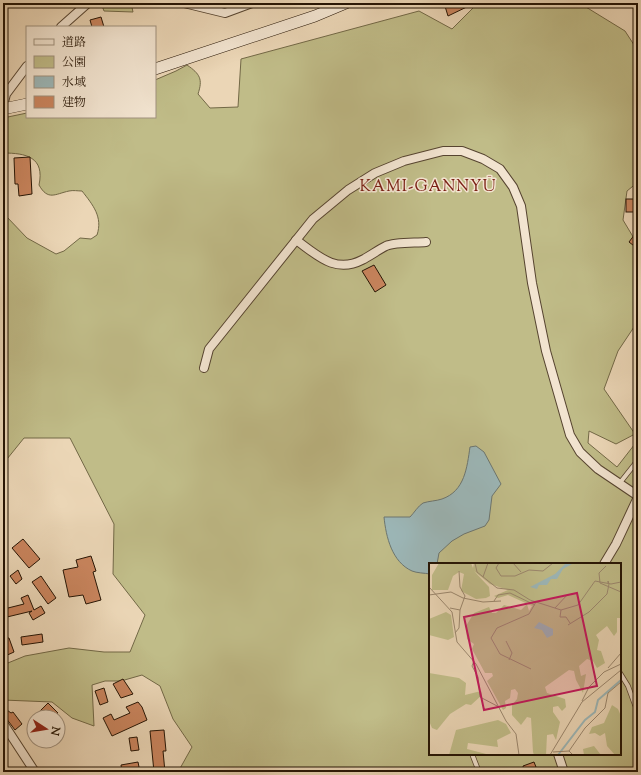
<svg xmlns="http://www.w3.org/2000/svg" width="641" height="775" font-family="'Sorts Mill Goudy','Noto Serif JP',serif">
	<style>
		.green { fill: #c0bc88; stroke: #726846; fill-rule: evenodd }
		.water { fill: #9cb7b8; stroke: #6c7670 }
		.building { fill: #ca855e; stroke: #251404 }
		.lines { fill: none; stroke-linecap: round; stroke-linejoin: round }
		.lane-casing { stroke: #564430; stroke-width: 5.5 }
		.street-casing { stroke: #564430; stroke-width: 10 }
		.secondary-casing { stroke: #251404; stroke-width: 12 }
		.lane { stroke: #f2e4d0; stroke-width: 4 }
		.street { stroke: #f2e4d0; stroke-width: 8 }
		.secondary { stroke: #f2e4d0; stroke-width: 11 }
		.labels { text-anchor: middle; stroke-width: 3; stroke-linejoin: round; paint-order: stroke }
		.neighbourhood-label { font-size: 16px; letter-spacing: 1px; fill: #7a1f14; stroke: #f2e4d0 }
		.inset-river { fill: none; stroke: #9cb7b8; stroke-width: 2 }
		.inset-road { fill: none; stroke: #9c886f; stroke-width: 1 }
		.view { fill: #c2185b; fill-opacity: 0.15; stroke: #c2185b; stroke-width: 2 }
		.inset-edge { fill: none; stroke: #251404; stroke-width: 2 }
	</style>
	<rect width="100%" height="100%" fill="#ebd6b6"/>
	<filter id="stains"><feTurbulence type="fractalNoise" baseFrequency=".005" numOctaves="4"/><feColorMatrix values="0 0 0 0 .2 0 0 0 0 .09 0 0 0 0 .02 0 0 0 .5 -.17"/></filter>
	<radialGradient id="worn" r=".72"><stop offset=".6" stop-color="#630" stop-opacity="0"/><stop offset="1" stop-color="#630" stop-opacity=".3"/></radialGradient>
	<g class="green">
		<polygon points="101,3 131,3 133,12 104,11"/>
		<path d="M 478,3 L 573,3 L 581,4 L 625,31 L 638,51 L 638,182 L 627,191 L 623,220 L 638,245 L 638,321 L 618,351 L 604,389 L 635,434 L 616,444 L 589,431 L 588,443 L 617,467 L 638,440 L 638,772 L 178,772 L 192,747 L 173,719 L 160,686 L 142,675 L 121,681 L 105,681 L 92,685 L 94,726 L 72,718 L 52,702 L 3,700 L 3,665 L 25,656 L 69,648 L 104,652 L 130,652 L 145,615 L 113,574 L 114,524 L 70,438 L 24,438 L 3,464 L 3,207 L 6,216 L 27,238 L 56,254 L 64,251 L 80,238 L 91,239 L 97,235 C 103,217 93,205 82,191 C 78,191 73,190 69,191 C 55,194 48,201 39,185 C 45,157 26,153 3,153 L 3,118 L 27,113 L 27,117 L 155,117 L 155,80 L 176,71 L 187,65 C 200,74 203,79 198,94 L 210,108 L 238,107 L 241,59 L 419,11 L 452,29 ZM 430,564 L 620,564 L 620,754 L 430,754 Z"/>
	</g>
	<path class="water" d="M 476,446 L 484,452 L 501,484 L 492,496 L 489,520 L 485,526 L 464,534 L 452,541 L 439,553 L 437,564 L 430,564 L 430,574 C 424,573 417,573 412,571 C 392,562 386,537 384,517 L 410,517 C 414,513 418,506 423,503 C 429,501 436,501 442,499 C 465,491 467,467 470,447 Z"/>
	<g class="building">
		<polygon points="444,3 475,3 448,16"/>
		<polygon points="101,17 104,27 92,27 90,20"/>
		<polygon points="30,157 32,194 19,196 18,184 15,184 14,158"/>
		<rect x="626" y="199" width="8" height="13"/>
		<polygon points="638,230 638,249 629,242"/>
		<polygon points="374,265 386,285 375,292 362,271"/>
		<polygon points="23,539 40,559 29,568 12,548"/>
		<polygon points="91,556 96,571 93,572 101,600 86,604 83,595 69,597 63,570 78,567 76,560"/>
		<polygon points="18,570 22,579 16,584 10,576"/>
		<polygon points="41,576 56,598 48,604 32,582"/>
		<polygon points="28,595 34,610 41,606 45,613 33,620 29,613 32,611 7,617 4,609 24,604 21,598"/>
		<polygon points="3,630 7,638 9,638 14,652 3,657"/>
		<polygon points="42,634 43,642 22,645 21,637"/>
		<polygon points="123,679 133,694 121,698 113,684"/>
		<polygon points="104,688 108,702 100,705 95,691"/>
		<polygon points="138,702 142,707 147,720 112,736 103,718 111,714 114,720 130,713 126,707"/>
		<polygon points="48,703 58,713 54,717 34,717"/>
		<polygon points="3,707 11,713 13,712 22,724 15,730 3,714"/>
		<polygon points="164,730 166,751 163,751 165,772 154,772 150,731"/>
		<polygon points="137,737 139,750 131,751 129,738"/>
		<polygon points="138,762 140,772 122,772 121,765"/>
		<polygon points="534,762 538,772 524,772 523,766"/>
	</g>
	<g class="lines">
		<g class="lane-casing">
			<g id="lane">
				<polyline points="619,484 638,460"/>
				<polyline points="620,673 628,686 635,705 638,708"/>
				<polyline points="472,754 479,772"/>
			</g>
		</g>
		<g class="street-casing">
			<g id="street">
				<polyline points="184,3 225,13 252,3"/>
				<polyline points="61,27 88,3"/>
				<polyline points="3,106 6,94 27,66"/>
				<path d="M 296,240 C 317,255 335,274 362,260 C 370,256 378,250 386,246 C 395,242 415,243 426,242"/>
				<polyline points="204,368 209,349 313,219 348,190 375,173 404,161 443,151 462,151 483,159 500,169 513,187 521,206 532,283 546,351 570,435 580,452 598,469 638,496"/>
				<polyline points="604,564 616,544 638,497"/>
				<polyline points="3,723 35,772"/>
				<polyline points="558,754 564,772"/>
			</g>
		</g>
		<g class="secondary-casing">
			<g id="secondary">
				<polyline points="155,69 315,16 346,3"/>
				<polyline points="3,109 27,104"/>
			</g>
		</g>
		<use href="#lane" class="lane"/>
		<use href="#street" class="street"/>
		<use href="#secondary" class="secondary"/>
	</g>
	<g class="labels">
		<g class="neighbourhood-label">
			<text x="428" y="191">KAMI-GANNYŪ</text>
		</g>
	</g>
	<g transform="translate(429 563)">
		<rect width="192" height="192" fill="#ebd6b6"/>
		<path d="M 10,0 L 42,0 L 44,5 L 45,0 L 192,0 L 192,55 L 188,55 L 188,69 L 185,73 L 178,63 L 167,72 L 170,77 L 168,87 L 172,88 L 176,100 L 168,105 L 164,98 L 158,96 L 150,103 L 152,113 L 157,111 L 154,130 L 147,117 L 145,108 L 140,107 L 116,124 L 118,130 L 136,136 L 137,144 L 133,148 L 129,143 L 124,144 L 124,149 L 131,159 L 127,177 L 124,171 L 118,172 L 117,192 L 105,192 L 104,189 L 102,155 L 98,154 L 92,162 L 83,152 L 83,142 L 88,136 L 89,130 L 86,126 L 82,127 L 81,135 L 76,138 L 77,145 L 74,147 L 58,118 L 64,113 L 63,110 L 56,110 L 43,86 L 45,81 L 38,76 L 37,63 L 45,50 L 60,44 L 63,50 L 67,50 L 75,42 L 92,47 L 98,41 L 100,48 L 103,43 L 79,32 L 69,35 L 65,33 L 79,27 L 61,21 L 45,8 L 60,24 L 61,33 L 57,35 L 47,36 L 32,28 L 35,11 L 30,9 L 24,13 L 19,27 L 3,27 L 3,12 ZM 17,49 L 22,52 L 25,74 L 19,77 L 0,72 L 0,56 ZM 0,110 L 30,115 L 37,120 L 36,132 L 52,128 L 53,132 L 42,142 L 37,141 L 21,151 L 8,167 L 3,165 L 0,158 ZM 183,142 L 189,146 L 192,153 L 192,192 L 186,192 L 178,183 L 176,170 L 171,173 L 166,170 L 160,171 L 163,164 L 175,160 ZM 69,157 L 77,161 L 82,170 L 68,177 L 69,184 L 39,180 L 38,186 L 61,192 L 20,192 L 27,167 ZM 165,183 L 172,192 L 155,192 L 154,186 Z" fill="#c0bc88"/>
		<path d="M 137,0 L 143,1 L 134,6 L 128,16 L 122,16 L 118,22 L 110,22 L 108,26 L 101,24 L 126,11 ZM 110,59 L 124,66 L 124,72 L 118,75 L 113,67 L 105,65 Z" fill="#9cb7b8"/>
		<path class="inset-river" d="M 129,192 L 156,157 L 166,149 L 169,137 L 192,117"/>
		<path class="inset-road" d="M 46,0 L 48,9 L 68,25 L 85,27 L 101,37 L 132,47 L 149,42 L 166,18 L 182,21 L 192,19M 70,0 L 67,5 L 72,13 L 86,13 L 100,7 L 114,8 L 124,0M 84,0 L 92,9M 177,3 L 170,10 L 171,20 L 192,29M 54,14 L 59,0M 0,24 L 23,49 L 28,79 L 47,101 L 77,158 L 87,171 L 90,192M 0,32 L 22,29 L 34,35 L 54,39 L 72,38M 65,38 L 69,32 L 81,30 L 106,42M 21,45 L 31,47 L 36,33 L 31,24 L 30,8M 126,45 L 139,31M 132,47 L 131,54 L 137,54 L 141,60M 139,62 L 160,49 L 178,31 L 180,21 L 179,18 L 179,20M 26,70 L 30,65 L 31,47M 77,78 L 83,90 L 80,97M 45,98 L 43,103 L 49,114 L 51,134 L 70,144M 179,105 L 192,90M 102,106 L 71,91 L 62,75 L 68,65 L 100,51 L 107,39M 153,138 L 160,124 L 175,109 L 192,101M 140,188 L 156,165 L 176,145 L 179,130 L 192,119M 124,189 L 140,188 L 144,192M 121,192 L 153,139 L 192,107"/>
		<path class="view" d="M 148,30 L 168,123 L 55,147 L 35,54 Z"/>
		<rect width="192" height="192" class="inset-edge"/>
	</g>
	<rect width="641" height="775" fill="none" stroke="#ebd6b6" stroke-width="16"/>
	<rect x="4" y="4" width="633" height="767" fill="none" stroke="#251404" stroke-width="2"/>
	<rect x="8" y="8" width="625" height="759" fill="none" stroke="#251404"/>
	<rect x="26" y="26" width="130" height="92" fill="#f2e4d0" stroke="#a0917e"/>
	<rect x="34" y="39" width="20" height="6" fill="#f2e4d0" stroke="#a0917e"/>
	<text x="62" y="46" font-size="12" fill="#251404">道路</text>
	<rect x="34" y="56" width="20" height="12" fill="#c0bc88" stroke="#a0917e"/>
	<text x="62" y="66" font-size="12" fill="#251404">公園</text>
	<rect x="34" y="76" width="20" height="12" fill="#9cb7b8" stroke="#a0917e"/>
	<text x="62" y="86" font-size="12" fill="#251404">水域</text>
	<rect x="34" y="96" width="20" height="12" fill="#ca855e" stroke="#a0917e"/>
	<text x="62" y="106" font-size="12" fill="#251404">建物</text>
	<g transform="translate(46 729) rotate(102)"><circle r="19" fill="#f2e4d0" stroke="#a0917e"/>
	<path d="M0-3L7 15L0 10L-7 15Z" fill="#8f2418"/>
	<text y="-6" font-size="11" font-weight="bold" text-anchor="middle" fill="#251404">N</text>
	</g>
	<rect width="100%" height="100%" filter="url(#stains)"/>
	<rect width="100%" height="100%" fill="url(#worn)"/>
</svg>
